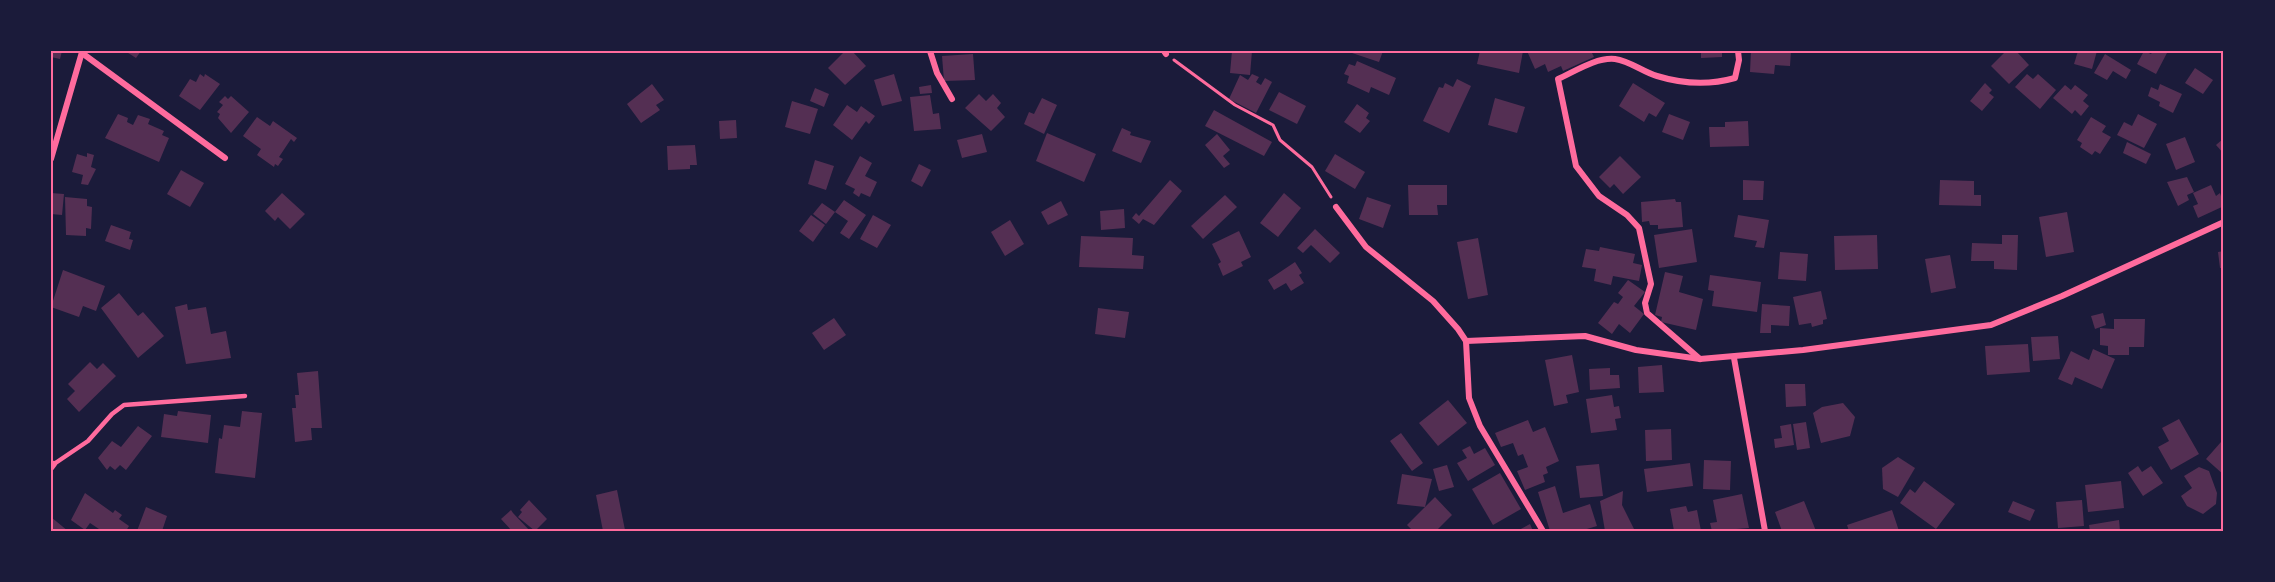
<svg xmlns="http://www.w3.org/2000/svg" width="2275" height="582" font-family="'Public Sans',sans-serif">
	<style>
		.building { fill: #542f53 }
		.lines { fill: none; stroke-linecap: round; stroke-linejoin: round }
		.path { stroke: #ff6b9d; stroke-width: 3 }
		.service { stroke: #ff6b9d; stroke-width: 4.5 }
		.minor { stroke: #ff6b9d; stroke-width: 6 }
		.neatline { fill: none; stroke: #ff6b9d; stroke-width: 2 }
	</style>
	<rect width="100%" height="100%" fill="#1b1b3a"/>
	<g class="building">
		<polygon points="51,51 62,51 60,59 51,57"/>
		<polygon points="125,51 141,51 136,58"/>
		<polygon points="845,51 852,51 866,66 845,85 828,68"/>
		<polygon points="1232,51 1252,51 1250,75 1230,73"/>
		<polygon points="1346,51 1383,51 1379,62"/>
		<polygon points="1480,51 1523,51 1519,73 1477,64"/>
		<polygon points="1527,51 1591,51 1594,57 1563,71 1561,66 1548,72 1545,64 1535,69"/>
		<polygon points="1701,51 1722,51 1722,57 1701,58"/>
		<polygon points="1751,51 1791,51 1790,66 1775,65 1774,74 1750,72"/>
		<polygon points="2006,51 2016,51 2029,65 2009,84 1991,66"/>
		<polygon points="2078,51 2097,51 2092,69 2074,64"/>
		<polygon points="2144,51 2151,54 2153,51 2168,51 2156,74 2137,64"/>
		<polygon points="973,54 975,80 944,81 942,56"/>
		<polygon points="2105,54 2131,70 2126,79 2113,71 2107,80 2094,73"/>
		<polygon points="1357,61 1396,78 1389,95 1371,87 1369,93 1347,83 1349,76 1344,74 1349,64 1355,66"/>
		<polygon points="2195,68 2213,80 2203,94 2185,83"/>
		<polygon points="200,74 204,77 205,74 220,84 200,110 179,96 190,79 196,82"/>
		<polygon points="894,74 902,101 882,106 874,80"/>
		<polygon points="1252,74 1259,77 1256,82 1261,85 1265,78 1272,82 1256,113 1229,99 1240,75 1248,80"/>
		<polygon points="2027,74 2033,79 2038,74 2056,90 2040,109 2015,87"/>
		<polygon points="1457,79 1471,86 1449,133 1423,121 1439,87 1443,88 1445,83 1453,87"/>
		<polygon points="1633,83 1665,103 1656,117 1649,113 1644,122 1619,106"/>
		<polygon points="1985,83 1992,90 1989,93 1994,97 1982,111 1970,101"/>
		<polygon points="652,84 664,100 656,105 660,110 641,123 627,104"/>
		<polygon points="2160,84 2182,94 2173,113 2159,106 2160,102 2148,96 2151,87 2158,90"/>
		<polygon points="931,85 932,93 920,94 919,87"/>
		<polygon points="2065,85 2071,90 2075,85 2088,95 2083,101 2089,106 2081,116 2075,110 2072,114 2053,98"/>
		<polygon points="815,88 829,94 824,107 810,101"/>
		<polygon points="1279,92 1306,106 1297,124 1269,110"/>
		<polygon points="979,94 986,101 993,94 1001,103 997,108 1005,117 991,131 965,108"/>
		<polygon points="930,95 933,114 939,113 941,129 914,131 910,97"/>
		<polygon points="225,96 228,99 231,96 249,112 231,133 218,118 220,114 217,112 223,105 219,102"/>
		<polygon points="1042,98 1057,105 1044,134 1024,124 1029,112 1034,114"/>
		<polygon points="1495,98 1525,107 1517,133 1488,125"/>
		<polygon points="792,101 818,109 810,134 785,127"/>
		<polygon points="1357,104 1369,113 1366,118 1370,121 1360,133 1344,122"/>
		<polygon points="847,105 857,112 861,106 875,116 869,124 866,121 852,140 833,125"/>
		<polygon points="1214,110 1272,142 1264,156 1205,126"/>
		<polygon points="118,114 128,118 127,122 133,125 138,115 150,119 148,124 164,131 162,135 169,138 159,162 105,138"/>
		<polygon points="1669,114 1690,122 1683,140 1662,132"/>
		<polygon points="2138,114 2157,124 2144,148 2117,135 2124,122 2132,126"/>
		<polygon points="257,117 270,126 273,121 297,138 294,142 291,139 279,157 283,159 278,166 275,164 274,167 257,155 261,149 243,136"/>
		<polygon points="2091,117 2106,126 2102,132 2111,137 2100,154 2095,151 2092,155 2080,147 2082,143 2077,140"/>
		<polygon points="736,120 737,138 720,139 719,121"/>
		<polygon points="1748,121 1749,146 1710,147 1709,127 1725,127 1725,122"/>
		<polygon points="1122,128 1131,132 1130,135 1151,141 1141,163 1112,151"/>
		<polygon points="1047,133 1096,154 1084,182 1036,161"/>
		<polygon points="982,134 987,152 962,158 957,140"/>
		<polygon points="1217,134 1230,150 1223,156 1230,164 1224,168 1205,145"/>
		<polygon points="2185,137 2195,162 2176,170 2166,144"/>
		<polygon points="2224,138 2224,154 2216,145"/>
		<polygon points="2127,142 2151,154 2146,164 2123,153"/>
		<polygon points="695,145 697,165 690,165 690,169 668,170 667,146"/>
		<polygon points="87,153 94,155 91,167 96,169 88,185 81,184 83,175 72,172 77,154 87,157"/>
		<polygon points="1335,154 1365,172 1355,189 1325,171"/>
		<polygon points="860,156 872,163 865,176 877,182 870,197 861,193 859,197 853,193 855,189 845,184"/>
		<polygon points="1620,156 1641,177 1623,194 1614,184 1610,188 1599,177"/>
		<polygon points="815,160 834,166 826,190 808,184"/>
		<polygon points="919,164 931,170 922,187 911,181"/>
		<polygon points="181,170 204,183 190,207 167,194"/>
		<polygon points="2187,177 2194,192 2187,195 2189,200 2178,206 2167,182"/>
		<polygon points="1170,180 1182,191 1154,225 1143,219 1139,224 1132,218 1136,213 1139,216"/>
		<polygon points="1743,180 1764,181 1763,200 1743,200"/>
		<polygon points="1940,180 1974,181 1974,195 1981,195 1981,206 1939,205"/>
		<polygon points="1408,185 1447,185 1447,205 1437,205 1438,215 1409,215"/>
		<polygon points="2211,185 2216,196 2220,193 2224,206 2198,218 2193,206 2198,204 2193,193"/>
		<polygon points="51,193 64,194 62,215 51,214"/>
		<polygon points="282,193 305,214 290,229 278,217 275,221 265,211"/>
		<polygon points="1284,193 1301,208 1278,237 1260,223"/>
		<polygon points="1225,195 1237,207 1203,239 1191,226"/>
		<polygon points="65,197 87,199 87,206 92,207 91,229 86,228 86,236 66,235"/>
		<polygon points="1367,197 1391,205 1383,228 1359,219"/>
		<polygon points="1675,199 1676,202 1681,202 1683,227 1658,229 1658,225 1650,225 1649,221 1642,222 1641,202"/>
		<polygon points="844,200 866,215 849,239 840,233 848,221 835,212"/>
		<polygon points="1061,201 1068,215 1048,225 1041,212"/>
		<polygon points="822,203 835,212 826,224 813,214"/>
		<polygon points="1124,209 1125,228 1101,230 1100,211"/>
		<polygon points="2067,212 2074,252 2046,257 2039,217"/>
		<polygon points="811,215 825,225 813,242 799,231"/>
		<polygon points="873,215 891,225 877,248 860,239"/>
		<polygon points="1738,215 1769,220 1764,248 1755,247 1757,241 1734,237"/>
		<polygon points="1010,220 1024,244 1005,256 991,232"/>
		<polygon points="111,225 131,232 129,239 133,240 130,250 105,241"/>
		<polygon points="1315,229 1340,253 1330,263 1311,245 1303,253 1297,248"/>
		<polygon points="1692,229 1697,262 1659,268 1654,235"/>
		<polygon points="1239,231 1251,257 1241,262 1243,266 1223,276 1218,264 1221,262 1212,244"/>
		<polygon points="1877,235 1878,269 1835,270 1834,236"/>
		<polygon points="2002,235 2018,235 2017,270 1994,269 1994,261 1971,261 1972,243 2002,244"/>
		<polygon points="1081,236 1133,238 1132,255 1144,256 1143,269 1079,267"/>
		<polygon points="1478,238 1488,295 1468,299 1457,242"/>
		<polygon points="1600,247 1635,254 1633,263 1642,265 1639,281 1613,276 1611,285 1594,281 1596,269 1582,267 1586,249 1599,251"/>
		<polygon points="2224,251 2224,268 2220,268 2218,252"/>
		<polygon points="1780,252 1808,254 1806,281 1778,279"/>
		<polygon points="1950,255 1956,288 1931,293 1925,259"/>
		<polygon points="1295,262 1302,273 1299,275 1304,283 1291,291 1286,283 1274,290 1268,280"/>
		<polygon points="63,270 105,286 96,311 83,306 79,317 51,307"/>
		<polygon points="1665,272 1683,276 1679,292 1703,299 1696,330 1661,322 1662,317 1655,315"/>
		<polygon points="1710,275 1761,282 1757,312 1712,306 1714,291 1708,290"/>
		<polygon points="1628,280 1645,292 1634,306 1644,314 1630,333 1619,324 1612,334 1598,323 1614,302 1618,304 1623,297 1618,293"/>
		<polygon points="1821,291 1827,319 1823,320 1823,324 1812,327 1811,323 1799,325 1793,297"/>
		<polygon points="119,293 138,316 143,312 164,336 138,358 101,308"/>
		<polygon points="187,304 188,310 206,307 211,334 226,331 231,358 186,364 175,307"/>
		<polygon points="1762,304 1790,306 1789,326 1771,325 1771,333 1760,333"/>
		<polygon points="1098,308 1129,312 1125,338 1095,334"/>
		<polygon points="2103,313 2106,325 2095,329 2091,316"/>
		<polygon points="834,318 846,335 824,350 812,333"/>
		<polygon points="2114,319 2145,319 2144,347 2129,347 2129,355 2108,355 2108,346 2100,345 2100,328 2114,329"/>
		<polygon points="2058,336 2060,359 2033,361 2031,337"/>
		<polygon points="2028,344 2030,372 1987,375 1985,346"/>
		<polygon points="2093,349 2115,359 2102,389 2075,377 2072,385 2058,379 2071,351 2089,360"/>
		<polygon points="1572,355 1579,392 1566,395 1568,403 1554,406 1545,360"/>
		<polygon points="90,362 97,369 103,363 116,376 79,412 67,399 75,391 68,384"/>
		<polygon points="1662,365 1664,392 1639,393 1638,367"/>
		<polygon points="1610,368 1610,375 1619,375 1620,388 1590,390 1589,369"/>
		<polygon points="318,371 322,428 311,428 312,440 295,442 292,408 296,408 295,395 299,395 297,373"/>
		<polygon points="1785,384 1805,384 1806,406 1786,407"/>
		<polygon points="1612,395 1614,407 1619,406 1621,418 1615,419 1617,430 1591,433 1586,399"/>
		<polygon points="1448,400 1467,423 1438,446 1419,423"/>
		<polygon points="1843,403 1855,417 1850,436 1821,443 1813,413 1822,407"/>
		<polygon points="178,411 211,415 208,443 161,437 164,414 177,416"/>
		<polygon points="242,411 262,413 255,478 215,473 219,438 222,439 224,425 240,427"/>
		<polygon points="2179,419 2199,454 2171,470 2158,447 2169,441 2162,428"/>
		<polygon points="1528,420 1533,432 1545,427 1559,461 1546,467 1548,473 1543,475 1545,482 1525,490 1517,471 1528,467 1523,454 1518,456 1513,443 1501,447 1495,433"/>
		<polygon points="1806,422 1810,448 1797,450 1793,424"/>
		<polygon points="1791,424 1794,445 1775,448 1774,439 1782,438 1780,426"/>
		<polygon points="138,426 152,436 126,470 120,465 115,470 110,466 107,470 98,458 112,441 121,447"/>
		<polygon points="1671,429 1672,460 1646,461 1645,430"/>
		<polygon points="1401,433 1423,463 1412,471 1390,441"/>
		<polygon points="2221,442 2224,444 2224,475 2206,459"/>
		<polygon points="1470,446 1474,454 1485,448 1495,465 1468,481 1457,463 1467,458 1462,450"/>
		<polygon points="1898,457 1915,468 1898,497 1883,489 1882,468"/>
		<polygon points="1704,460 1731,461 1730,490 1703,489"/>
		<polygon points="1690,463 1693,486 1647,492 1644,469"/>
		<polygon points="1599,464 1603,496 1580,498 1576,466"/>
		<polygon points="1447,465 1454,487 1439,491 1433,469"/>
		<polygon points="2138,466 2142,472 2151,466 2163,483 2143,496 2128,473"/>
		<polygon points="2199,467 2209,471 2217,493 2216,504 2203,514 2187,506 2181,496 2192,488 2184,476"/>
		<polygon points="1500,473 1521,509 1493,525 1472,489"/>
		<polygon points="1402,474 1432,479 1425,507 1397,504"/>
		<polygon points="1924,481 1955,504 1936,529 1900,503 1910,489 1915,493"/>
		<polygon points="2121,481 2124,508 2088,512 2085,485"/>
		<polygon points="1555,486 1563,513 1590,504 1597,526 1580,531 1550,531 1538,492"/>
		<polygon points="617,490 625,530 603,531 596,495"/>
		<polygon points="1623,491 1622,505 1635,531 1605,531 1600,501"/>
		<polygon points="85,493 113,513 115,510 122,515 119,519 129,526 126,531 102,531 90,523 85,530 71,520"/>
		<polygon points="1742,494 1749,528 1712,531 1710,523 1717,522 1713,500"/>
		<polygon points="1435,497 1452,515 1436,531 1413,531 1407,525"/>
		<polygon points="529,500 547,519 535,531 518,517 522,512 520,510"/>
		<polygon points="2082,500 2084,526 2058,528 2056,502"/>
		<polygon points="1804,501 1816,531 1782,531 1775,512"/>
		<polygon points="2013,501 2035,510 2030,521 2008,512"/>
		<polygon points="1686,506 1688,512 1697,510 1701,531 1674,531 1670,509"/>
		<polygon points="146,507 167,516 162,531 137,531"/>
		<polygon points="511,510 513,513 530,531 512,531 501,519"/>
		<polygon points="1892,510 1899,531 1849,531 1847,525"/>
		<polygon points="51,517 68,531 51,531"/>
		<polygon points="2119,520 2120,531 2090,531 2089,525"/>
		<polygon points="1530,524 1533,531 1517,531"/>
	</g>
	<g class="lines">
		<polyline class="path" points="1174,60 1235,105 1273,125 1280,140 1312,167 1331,197"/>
		<polyline class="service" points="54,464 88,441 112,414 124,405 245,396"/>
		<g class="minor">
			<polyline points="930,51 937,73 952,99"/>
			<polyline points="1164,51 1166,54"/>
			<polyline points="82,53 225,158"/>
			<polyline points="51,159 82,52"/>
			<polyline points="1336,207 1366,247 1433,301 1458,329 1466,341 1469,398 1480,426 1543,531"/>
			<polyline points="1466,341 1585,336 1636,350 1700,359 1803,350 1991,325 2062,296 2224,222"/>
			<polyline points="1734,358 1765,531"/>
			<path d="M 1700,359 L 1647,313 L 1645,303 L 1651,284 L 1639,228 L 1627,215 L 1599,196 L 1576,166 L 1558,79 C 1574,72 1596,57 1615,59 C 1630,61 1643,72 1657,76 C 1683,84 1710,85 1735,78 L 1739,60 L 1738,51"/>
			<polyline points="51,468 54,464"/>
		</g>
	</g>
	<rect width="2275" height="582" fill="none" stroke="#1b1b3a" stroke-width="105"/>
	<rect x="52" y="52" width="2170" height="478" class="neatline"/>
</svg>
